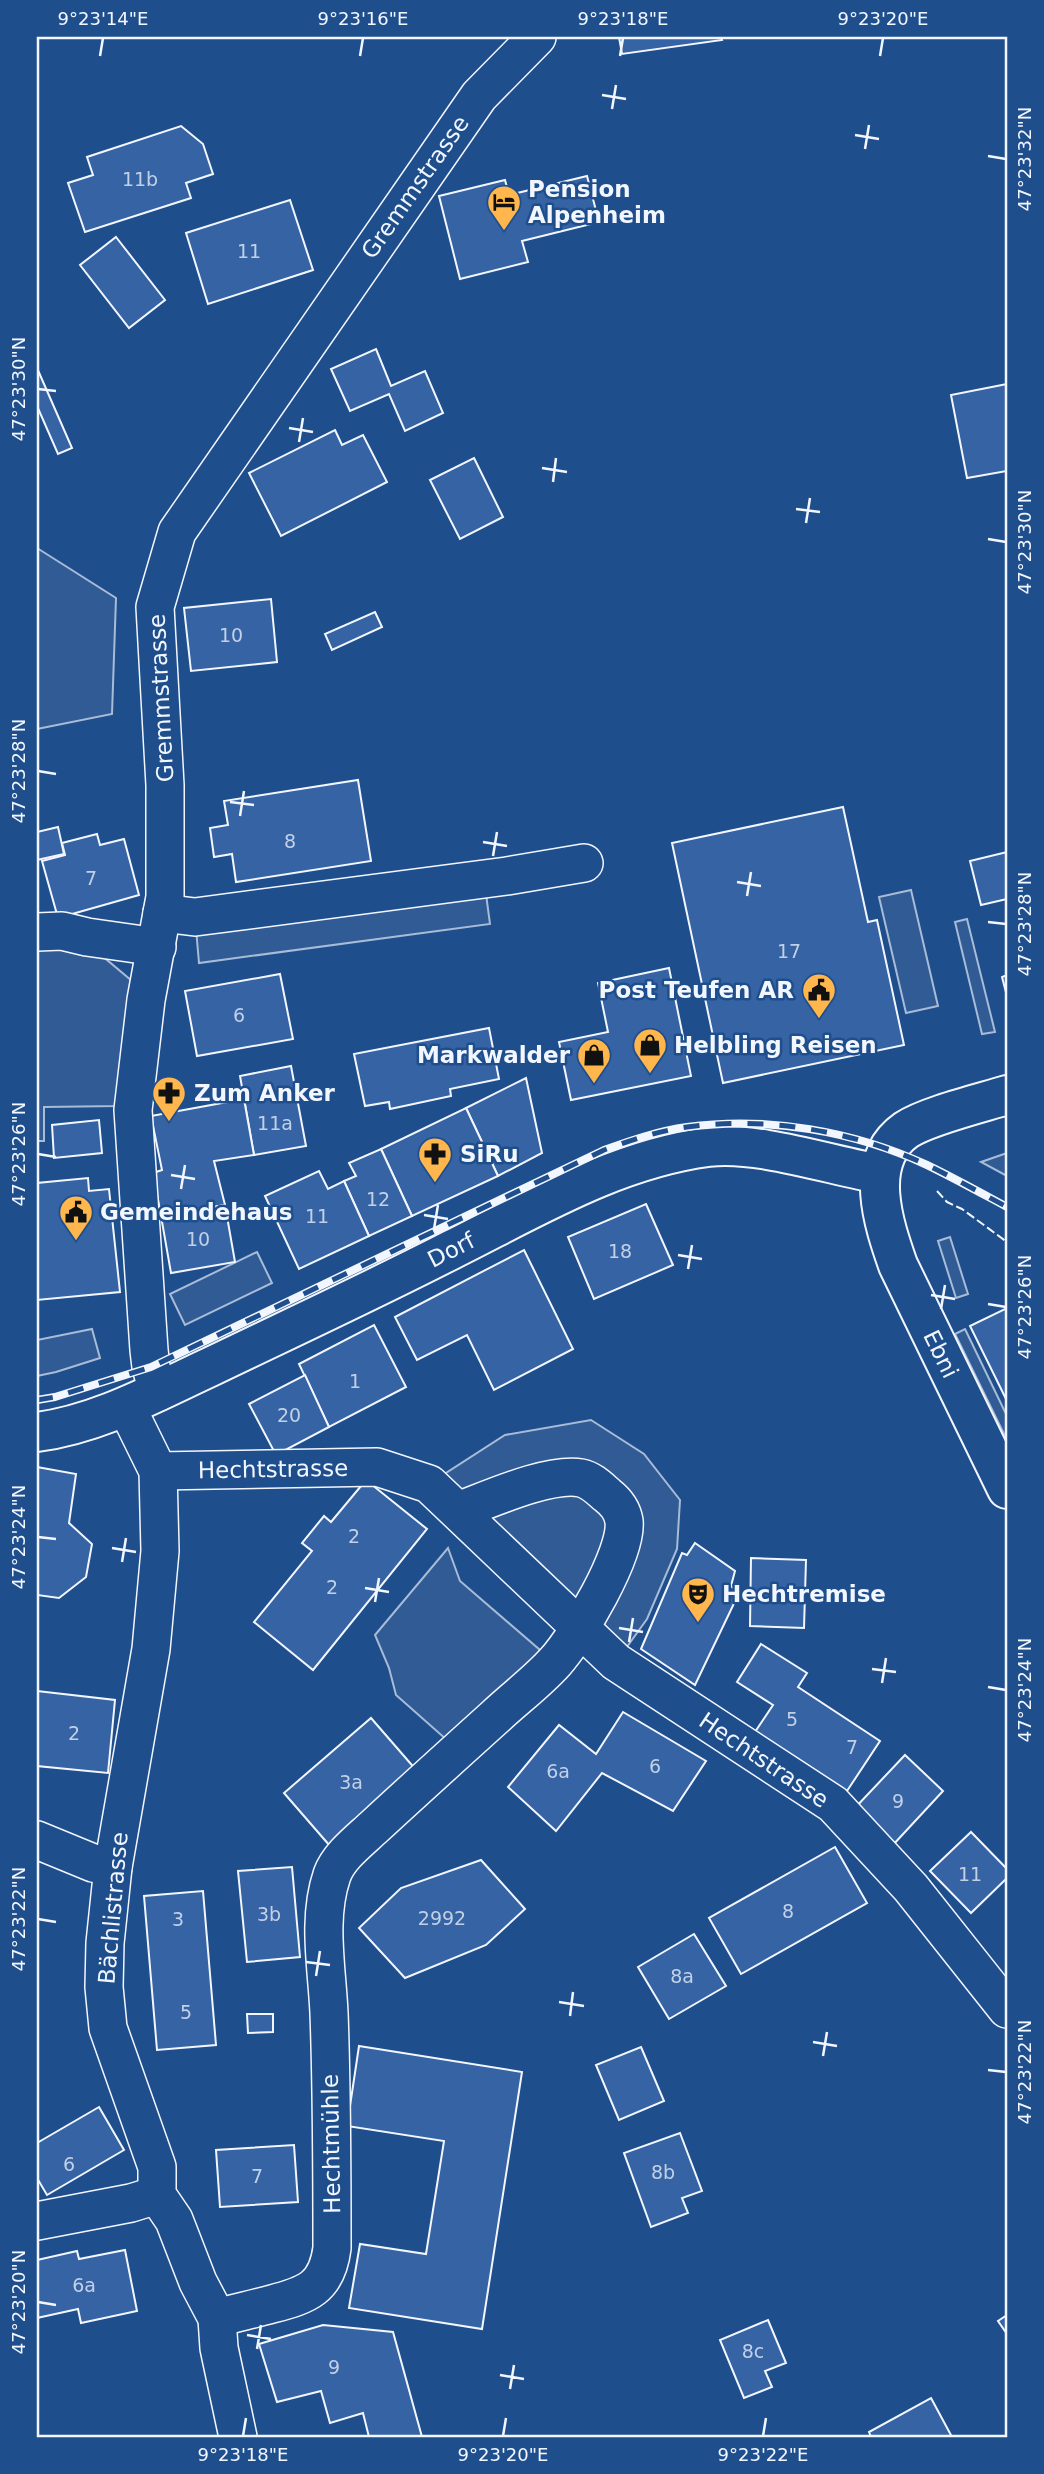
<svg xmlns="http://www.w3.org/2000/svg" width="1044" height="2474" font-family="'DejaVu Sans',sans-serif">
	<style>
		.built { fill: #305b95; stroke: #a8bbd7; stroke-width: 2 }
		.building { fill: #3563a3; stroke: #f2f6ff; stroke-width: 2 }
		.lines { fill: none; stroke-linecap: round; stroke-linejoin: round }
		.minor-casing { stroke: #f2f6ff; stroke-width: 40 }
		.tertiary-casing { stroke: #f2f6ff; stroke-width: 42 }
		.secondary-casing { stroke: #f2f6ff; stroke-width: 42 }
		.minor { stroke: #1f4e8c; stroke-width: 37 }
		.tertiary { stroke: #1f4e8c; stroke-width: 38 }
		.secondary { stroke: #1f4e8c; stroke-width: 38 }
		.rail-casing { stroke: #f2f6ff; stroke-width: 8 }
		.rail { stroke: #1f4e8c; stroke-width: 5; stroke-dasharray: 16; stroke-linecap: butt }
		.fence { stroke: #f2f6ff; stroke-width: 2; stroke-dasharray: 9 3.5; stroke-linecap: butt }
		.ticks { fill: none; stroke: #f2f6ff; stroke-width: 2.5 }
		.labels { text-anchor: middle; stroke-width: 5; stroke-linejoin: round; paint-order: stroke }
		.number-label { font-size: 19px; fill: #c3d1e8 }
		.street-label { font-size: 23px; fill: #f2f6ff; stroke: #1f4e8c }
		.poi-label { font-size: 23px; font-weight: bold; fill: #f2f6ff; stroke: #1f4e8c; text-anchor: start }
		.neatline { fill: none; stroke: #f2f6ff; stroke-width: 2.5 }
		.ticks-label { font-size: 18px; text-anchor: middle; fill: #f2f6ff }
	</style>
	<rect width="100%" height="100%" fill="#1f4e8c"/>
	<g class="built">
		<polygon points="37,548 116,598 112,714 37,729"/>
		<polygon points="484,879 490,924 199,963 195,917"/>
		<polygon points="911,890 938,1006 906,1013 879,897"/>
		<polygon points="967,919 995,1032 982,1034 955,922"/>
		<polygon points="57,942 101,955 132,981 118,1106 44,1107 44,1141 37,1141 37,948"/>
		<polygon points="1007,1153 1007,1176 981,1162"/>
		<polygon points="950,1237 968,1294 956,1298 938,1241"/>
		<polygon points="257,1252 272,1283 185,1325 170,1294"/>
		<polygon points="92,1329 100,1358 56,1372 37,1376 37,1340"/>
		<polygon points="965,1329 1007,1416 1007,1440 955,1334"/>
		<polygon points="591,1420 644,1454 680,1500 677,1549 647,1619 616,1662 429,1484 505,1435"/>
		<polygon points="448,1548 460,1581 540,1650 532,1662 448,1741 396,1695 389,1668 375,1635"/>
	</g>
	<g class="building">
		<polygon points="619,37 721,37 722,40 622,54"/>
		<polygon points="181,126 203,144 213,174 186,183 191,198 85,232 68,183 93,175 87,157"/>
		<polygon points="587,176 599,222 522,241 528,262 460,279 439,196 505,180 509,195"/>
		<polygon points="290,200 313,270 208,304 186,233"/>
		<polygon points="116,237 165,300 129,328 80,265"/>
		<polygon points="376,349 391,386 425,371 443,413 405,431 389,394 350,411 331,369"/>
		<polygon points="37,368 72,448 58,454 37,406"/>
		<polygon points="1007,384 1007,471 967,478 951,395"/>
		<polygon points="335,430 342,445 363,435 387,482 281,536 249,473"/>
		<polygon points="474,458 503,517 460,539 430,480"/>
		<polygon points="271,599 277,662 191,671 184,608"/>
		<polygon points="375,612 382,627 332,650 325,634"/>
		<polygon points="358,780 371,861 236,882 232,854 214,857 210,828 228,825 224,801"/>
		<polygon points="843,807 868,922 877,920 904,1045 723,1083 672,843"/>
		<polygon points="58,827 64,854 37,860 37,832"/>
		<polygon points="97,834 100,845 124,839 139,895 58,918 42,861 65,855 62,843"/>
		<polygon points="1007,852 1007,899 981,905 970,861"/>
		<polygon points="669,968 691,1076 571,1100 559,1042 608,1032 598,983"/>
		<polygon points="280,974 293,1039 197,1056 185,991"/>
		<polygon points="1007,975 1007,996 1002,977"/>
		<polygon points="489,1028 499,1079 450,1089 451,1096 390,1109 389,1102 365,1106 354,1054"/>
		<polygon points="291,1066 306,1146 254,1155 240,1076"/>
		<polygon points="526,1078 542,1153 498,1176 466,1108"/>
		<polygon points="244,1099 254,1155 214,1161 225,1205 161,1216 153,1173 162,1170 151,1116"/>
		<polygon points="466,1108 498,1176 412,1216 381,1149"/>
		<polygon points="99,1120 102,1153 54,1158 52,1125"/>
		<polygon points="381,1149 412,1216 369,1236 344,1181 356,1176 349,1163"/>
		<polygon points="319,1171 328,1189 344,1181 369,1236 299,1269 265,1196"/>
		<polygon points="88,1178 89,1191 109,1189 120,1292 37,1300 37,1183"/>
		<polygon points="646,1204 673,1265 594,1299 568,1237"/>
		<polygon points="225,1205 235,1262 171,1273 161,1216"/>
		<polygon points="524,1250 573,1349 494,1390 467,1335 417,1360 395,1317"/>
		<polygon points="1007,1308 1007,1401 970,1326"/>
		<polygon points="374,1325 406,1387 329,1427 299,1364"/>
		<polygon points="305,1375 329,1427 276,1455 249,1404"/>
		<polygon points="37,1467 76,1474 69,1523 92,1544 86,1577 59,1598 37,1595"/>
		<polygon points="366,1480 427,1529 313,1670 254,1622 312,1551 302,1543 324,1516 331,1522"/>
		<polygon points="695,1543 735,1571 731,1586 739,1593 695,1685 641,1649 682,1553 687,1555"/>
		<polygon points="751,1558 806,1560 804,1628 750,1626"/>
		<polygon points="761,1644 807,1673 798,1687 880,1741 847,1791 755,1732 773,1705 737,1682"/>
		<polygon points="37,1691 115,1700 108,1773 37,1766"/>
		<polygon points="623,1712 706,1761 673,1811 602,1773 556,1831 508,1787 559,1725 596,1754"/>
		<polygon points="371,1718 417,1771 330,1846 284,1793"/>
		<polygon points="905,1755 943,1791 892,1846 853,1810"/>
		<polygon points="971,1832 1007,1869 1007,1878 971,1913 930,1871"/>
		<polygon points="835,1847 867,1903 741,1974 709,1918"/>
		<polygon points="481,1860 525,1909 486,1945 405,1978 359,1928 401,1888"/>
		<polygon points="292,1867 300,1957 247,1962 238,1871"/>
		<polygon points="203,1891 216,2045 157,2050 144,1896"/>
		<polygon points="694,1934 726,1986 669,2019 638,1967"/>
		<polygon points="247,2014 273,2014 273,2032 248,2033"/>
		<polygon points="359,2046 522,2072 482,2329 349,2308 360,2244 426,2254 444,2141 347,2126"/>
		<polygon points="641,2047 664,2101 619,2120 596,2065"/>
		<polygon points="99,2107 124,2150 47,2195 37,2178 37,2143"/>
		<polygon points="680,2133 702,2191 682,2198 688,2213 651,2227 624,2153"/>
		<polygon points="294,2145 298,2202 220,2207 216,2150"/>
		<polygon points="125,2250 137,2311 81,2323 78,2309 37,2318 37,2260 77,2251 79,2259"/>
		<polygon points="1007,2315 1007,2334 998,2321"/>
		<polygon points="768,2320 786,2363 765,2371 772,2387 744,2398 720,2340"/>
		<polygon points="323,2325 393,2332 422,2437 369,2437 363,2413 330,2423 321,2391 277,2402 259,2344"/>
		<polygon points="931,2398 952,2437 871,2437 869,2432"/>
	</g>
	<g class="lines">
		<g class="minor-casing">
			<g id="minor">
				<polyline points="162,913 195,917 507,876 584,863"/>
				<polyline points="37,932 62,931 87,937 157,947"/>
				<polyline points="158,1392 151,1367 149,1350 133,1110 146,1000 165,897 165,785 155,607 177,532 479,96 537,37"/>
				<polyline points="126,1406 158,1471 160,1551 151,1649 113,1867 105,1943 104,1987 108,2028 157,2167 157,2195 174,2220 198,2282 217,2318 219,2348 238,2437"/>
				<polyline points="158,1471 377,1467 429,1484 616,1662 833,1804 911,1888 1007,2009"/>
				<polyline points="37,1840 93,1863 113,1867"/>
				<polyline points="37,2221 131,2203 157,2195"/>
				<path d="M 217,2318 C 235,2313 254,2309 272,2304 C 307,2295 327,2288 332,2248 C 332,2170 332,2092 329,2013 C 327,1968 317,1919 332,1875 C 339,1856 359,1841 374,1827 C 414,1790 455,1753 496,1716 C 515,1698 537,1682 555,1662 C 577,1638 628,1553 624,1521 C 622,1509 616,1502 607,1495 C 599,1488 591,1480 581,1478 C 549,1472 488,1500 458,1511"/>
			</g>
		</g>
		<g class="tertiary-casing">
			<path id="tertiary" d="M 37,1432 C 98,1424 154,1393 210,1367 C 291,1328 373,1290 453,1249 C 535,1208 616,1159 708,1147 C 759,1141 829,1165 880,1174"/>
		</g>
		<g class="secondary-casing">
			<path id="secondary" d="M 1007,1095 C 981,1103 927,1116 906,1130 C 862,1161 884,1225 898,1265 L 1007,1489"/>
		</g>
		<use href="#minor" class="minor"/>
		<use href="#tertiary" class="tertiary"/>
		<use href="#secondary" class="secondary"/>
		<g class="rail-casing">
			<path id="rail" d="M 37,1400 L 55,1397 L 151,1367 L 604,1150 C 632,1140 658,1131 687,1127 C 767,1116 854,1131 927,1165 C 954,1178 981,1193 1007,1207"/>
		</g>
		<use href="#rail" class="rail"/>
		<polyline class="fence" points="937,1191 947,1202 962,1209 1007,1242"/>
	</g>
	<path class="ticks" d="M 100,56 L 103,38M 360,56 L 363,38M 620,56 L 623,38M 880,56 L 883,38M 602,95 L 626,99M 612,109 L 616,85M 855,135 L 879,139M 865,149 L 869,125M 988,156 L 1006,159M 38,389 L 56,391M 289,428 L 313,432M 299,442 L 303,418M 542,468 L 567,472M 553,482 L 556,458M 796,509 L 820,512M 806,523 L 810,498M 988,539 L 1006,542M 38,771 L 56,774M 230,802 L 254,805M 240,816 L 244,791M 483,842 L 507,846M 493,856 L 497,832M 737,882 L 761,886M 747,896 L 751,872M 988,922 L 1006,924M 38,1154 L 56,1157M 171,1175 L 195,1179M 181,1189 L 185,1165M 424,1215 L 448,1219M 434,1229 L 438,1205M 678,1255 L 702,1259M 688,1269 L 692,1245M 931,1295 L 955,1299M 988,1304 L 1006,1307M 941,1309 L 945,1285M 38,1537 L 56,1539M 112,1548 L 136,1552M 122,1562 L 126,1538M 365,1588 L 389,1592M 375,1602 L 379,1578M 619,1628 L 643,1632M 629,1642 L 633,1618M 872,1669 L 896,1672M 882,1683 L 886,1658M 988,1687 L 1006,1690M 38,1919 L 56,1922M 306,1962 L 330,1965M 316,1976 L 320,1951M 559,2002 L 584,2006M 570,2016 L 573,1992M 813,2042 L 837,2046M 823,2056 L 827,2032M 988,2070 L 1006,2072M 38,2302 L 56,2305M 247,2335 L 271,2339M 257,2349 L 261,2325M 500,2375 L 524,2379M 510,2389 L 514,2365M 243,2436 L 246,2418M 503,2436 L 506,2418M 763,2436 L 766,2418"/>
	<defs>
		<g id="hotel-pin" transform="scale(1.75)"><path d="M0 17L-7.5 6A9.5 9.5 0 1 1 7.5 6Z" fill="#ffb74d" stroke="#1f4e8c"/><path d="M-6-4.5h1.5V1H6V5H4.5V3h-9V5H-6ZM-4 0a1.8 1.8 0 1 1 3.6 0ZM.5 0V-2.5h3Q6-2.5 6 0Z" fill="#111"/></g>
		<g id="civic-pin" transform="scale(1.75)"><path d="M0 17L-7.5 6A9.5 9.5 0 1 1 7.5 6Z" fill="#ffb74d" stroke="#1f4e8c"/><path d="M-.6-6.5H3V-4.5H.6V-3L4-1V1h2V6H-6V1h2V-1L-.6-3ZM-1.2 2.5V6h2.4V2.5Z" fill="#111"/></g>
		<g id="shop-pin" transform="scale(1.75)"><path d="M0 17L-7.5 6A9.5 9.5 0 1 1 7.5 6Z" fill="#ffb74d" stroke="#1f4e8c"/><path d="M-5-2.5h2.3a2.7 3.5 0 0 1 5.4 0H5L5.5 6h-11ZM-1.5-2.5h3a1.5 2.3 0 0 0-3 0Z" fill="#111"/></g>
		<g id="pharmacy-pin" transform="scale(1.75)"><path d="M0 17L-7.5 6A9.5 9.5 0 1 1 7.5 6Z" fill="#ffb74d" stroke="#1f4e8c"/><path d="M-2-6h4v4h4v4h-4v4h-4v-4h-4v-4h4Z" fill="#111"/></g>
		<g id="theatre-pin" transform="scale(1.75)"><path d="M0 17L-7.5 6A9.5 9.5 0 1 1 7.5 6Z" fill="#ffb74d" stroke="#1f4e8c"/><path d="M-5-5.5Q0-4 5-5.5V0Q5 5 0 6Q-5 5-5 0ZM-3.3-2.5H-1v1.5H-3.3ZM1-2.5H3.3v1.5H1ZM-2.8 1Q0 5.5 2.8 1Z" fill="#111"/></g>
	</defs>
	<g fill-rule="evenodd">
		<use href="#hotel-pin" x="504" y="202"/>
		<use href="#civic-pin" x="819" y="990"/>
		<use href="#shop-pin" x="650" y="1045"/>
		<use href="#shop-pin" x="594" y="1055"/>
		<use href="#pharmacy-pin" x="169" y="1093"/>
		<use href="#pharmacy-pin" x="435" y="1154"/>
		<use href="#civic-pin" x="76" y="1212"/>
		<use href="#theatre-pin" x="698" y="1594"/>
	</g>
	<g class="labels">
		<g class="number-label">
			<text x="140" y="186">11b</text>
			<text x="249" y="258">11</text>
			<text x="231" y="642">10</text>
			<text x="290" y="848">8</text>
			<text x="91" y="885">7</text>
			<text x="789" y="958">17</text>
			<text x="239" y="1022">6</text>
			<text x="275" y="1130">11a</text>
			<text x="378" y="1206">12</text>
			<text x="317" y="1223">11</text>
			<text x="198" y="1246">10</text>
			<text x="620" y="1258">18</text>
			<text x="355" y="1388">1</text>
			<text x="289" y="1422">20</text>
			<text x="354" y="1543">2</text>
			<text x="332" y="1594">2</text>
			<text x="792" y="1726">5</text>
			<text x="74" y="1740">2</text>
			<text x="852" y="1754">7</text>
			<text x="655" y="1773">6</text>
			<text x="558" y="1778">6a</text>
			<text x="351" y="1789">3a</text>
			<text x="898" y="1808">9</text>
			<text x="970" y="1881">11</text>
			<text x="788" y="1918">8</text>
			<text x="269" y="1921">3b</text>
			<text x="442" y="1925">2992</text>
			<text x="178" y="1926">3</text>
			<text x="682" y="1983">8a</text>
			<text x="186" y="2019">5</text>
			<text x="69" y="2171">6</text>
			<text x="663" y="2179">8b</text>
			<text x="257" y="2183">7</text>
			<text x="84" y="2292">6a</text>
			<text x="753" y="2358">8c</text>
			<text x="334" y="2374">9</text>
		</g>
		<g class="street-label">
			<text transform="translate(415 187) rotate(-55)" y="8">Gremmstrasse</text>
			<text transform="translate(161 698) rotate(-93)" y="8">Gremmstrasse</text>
			<text transform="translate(451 1250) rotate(-27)" y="8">Dorf</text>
			<text transform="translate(941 1354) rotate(64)" y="8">Ebni</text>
			<text transform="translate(273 1469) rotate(-1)" y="8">Hechtstrasse</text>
			<text transform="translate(764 1760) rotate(34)" y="8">Hechtstrasse</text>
			<text transform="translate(113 1908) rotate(-85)" y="8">Bächlistrasse</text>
			<text transform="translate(331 2144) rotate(-91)" y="8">Hechtmühle</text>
		</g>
		<g class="poi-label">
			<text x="528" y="197">Pension<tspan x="528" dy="26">Alpenheim</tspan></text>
			<text x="794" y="998" text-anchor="end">Post Teufen AR</text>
			<text x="674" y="1053">Helbling Reisen</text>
			<text x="570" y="1063" text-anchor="end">Markwalder</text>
			<text x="194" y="1101">Zum Anker</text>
			<text x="460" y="1162">SiRu</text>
			<text x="100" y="1220">Gemeindehaus</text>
			<text x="722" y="1602">Hechtremise</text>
		</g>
	</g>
	<rect width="1044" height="2474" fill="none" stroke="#1f4e8c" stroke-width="77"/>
	<rect x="38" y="38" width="968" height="2398" class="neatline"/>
	<g class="ticks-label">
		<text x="103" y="25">9°23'14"E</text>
		<text x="363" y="25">9°23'16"E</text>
		<text x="623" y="25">9°23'18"E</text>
		<text x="883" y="25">9°23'20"E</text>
		<text transform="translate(1025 159) rotate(-90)" y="6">47°23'32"N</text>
		<text transform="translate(19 389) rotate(-90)" y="6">47°23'30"N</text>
		<text transform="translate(1025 542) rotate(-90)" y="6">47°23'30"N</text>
		<text transform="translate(19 771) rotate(-90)" y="6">47°23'28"N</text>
		<text transform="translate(1025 924) rotate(-90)" y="6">47°23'28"N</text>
		<text transform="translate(19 1154) rotate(-90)" y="6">47°23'26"N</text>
		<text transform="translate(1025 1307) rotate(-90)" y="6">47°23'26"N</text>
		<text transform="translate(19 1537) rotate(-90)" y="6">47°23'24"N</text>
		<text transform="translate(1025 1690) rotate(-90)" y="6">47°23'24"N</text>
		<text transform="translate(19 1919) rotate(-90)" y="6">47°23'22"N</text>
		<text transform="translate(1025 2072) rotate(-90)" y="6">47°23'22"N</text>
		<text transform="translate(19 2302) rotate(-90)" y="6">47°23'20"N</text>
		<text x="243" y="2461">9°23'18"E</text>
		<text x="503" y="2461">9°23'20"E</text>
		<text x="763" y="2461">9°23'22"E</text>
	</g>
</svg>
